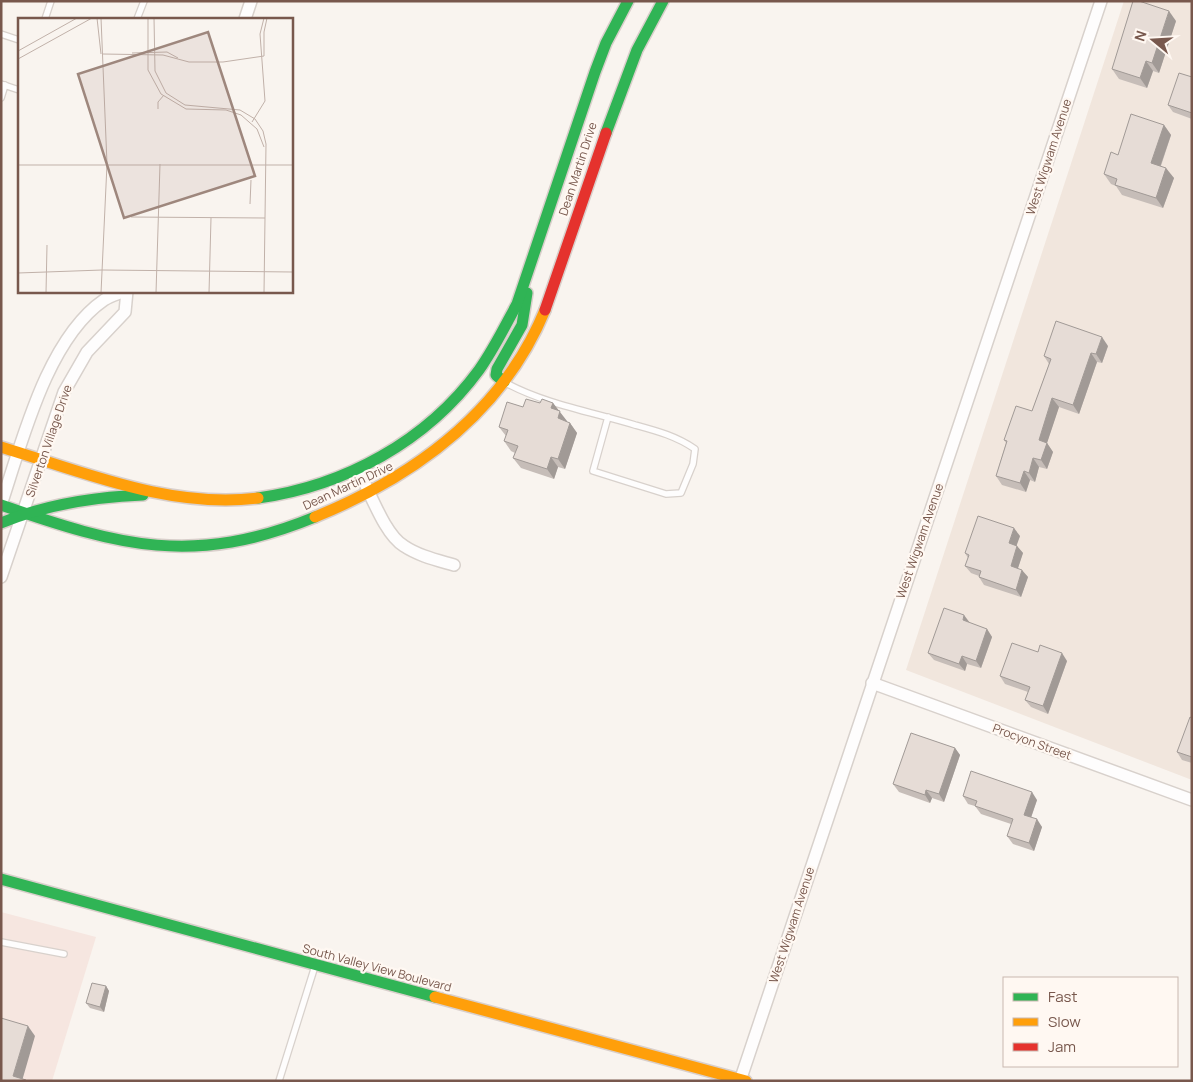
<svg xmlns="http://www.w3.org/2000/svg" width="1193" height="1082" font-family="Manrope,sans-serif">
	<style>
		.residential { fill: #f1e6dd }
		.commercial { fill: #f6e6e0 }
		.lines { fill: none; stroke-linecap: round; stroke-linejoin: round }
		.lane-casing { stroke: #d8d1cc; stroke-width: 8 }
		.street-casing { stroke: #d8d1cc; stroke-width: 14 }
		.fast-casing { stroke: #d9cfcb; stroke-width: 14 }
		.slow-casing { stroke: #d9cfcb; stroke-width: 14 }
		.jam-casing { stroke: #d9cfcb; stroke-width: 14 }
		.lane { stroke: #fefdfd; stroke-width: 5.5 }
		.street { stroke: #fefdfd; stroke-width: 11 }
		.fast { stroke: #30b455; stroke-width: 11 }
		.slow { stroke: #ff9f0a; stroke-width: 11 }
		.jam { stroke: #e5322d; stroke-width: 11 }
		.wall { fill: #c6bdb8 }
		.shaded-wall { fill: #a19a96 }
		.building { fill: #e6dcd6; stroke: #a19a96 }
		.labels { text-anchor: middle; stroke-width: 4.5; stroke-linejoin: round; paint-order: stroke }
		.street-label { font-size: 12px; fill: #78584d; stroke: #fff8f2 }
		.inset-road { fill: none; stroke: #c1b1a9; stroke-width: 1 }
		.view { fill: #9e877d; fill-opacity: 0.15; stroke: #9e877d; stroke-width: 2.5 }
		.inset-edge { fill: none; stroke: #78584d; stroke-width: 2.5 }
	</style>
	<rect width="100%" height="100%" fill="#f9f4ef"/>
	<polygon class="residential" points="1124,1 1192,1 1192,780 906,670"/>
	<polygon class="commercial" points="1,912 96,937 52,1081 1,1081"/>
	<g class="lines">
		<g class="lane-casing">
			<g id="lane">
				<polyline points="45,19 51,1"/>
				<polyline points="137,19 144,1"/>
				<polyline points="1,34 19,40"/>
				<polyline points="1,84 19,90"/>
				<polyline points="1,98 5,85"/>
				<path d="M 506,383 C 545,404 592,412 635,425 C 657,431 676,436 695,449 L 693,464 L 681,493 L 666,494 L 593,471 L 608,417"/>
				<polyline points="1,942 64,954"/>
				<polyline points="279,1081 315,966"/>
			</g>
		</g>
		<g class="street-casing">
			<g id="street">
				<polyline points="245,19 251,1"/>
				<path d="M 358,470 C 370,491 384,534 404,546 C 419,556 437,560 454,565"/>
				<path d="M 1,505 C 22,442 47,339 104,300 C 110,296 118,294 125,291"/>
				<polyline points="1,577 64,392 87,352 125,312 127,291"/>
				<polyline points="872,683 1192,800"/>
				<polyline points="740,1081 1101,1"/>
			</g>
		</g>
		<g class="fast-casing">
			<g id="fast">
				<polyline points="606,133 637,50 663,1"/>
				<polyline points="504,382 496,375 497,369 522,325 527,293"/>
				<path d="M 258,498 C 345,486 427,441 479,370 C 494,349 505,326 517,304 L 595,72 L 606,43 L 628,1"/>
				<path d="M 1,505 C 120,546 193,567 315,517"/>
				<path d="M 1,523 C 47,504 93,497 143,495"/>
				<polyline points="1,879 435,997"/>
			</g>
		</g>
		<g class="slow-casing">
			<g id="slow">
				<path d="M 1,447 C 84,472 170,509 258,498"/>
				<path d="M 315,517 C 415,476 503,412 545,310"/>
				<polyline points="435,997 746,1081"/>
			</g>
		</g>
		<g class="jam-casing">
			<polyline id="jam" points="545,310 606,133"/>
		</g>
		<use href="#lane" class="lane"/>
		<use href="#street" class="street"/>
		<use href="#fast" class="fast"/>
		<use href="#slow" class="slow"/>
		<use href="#jam" class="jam"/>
	</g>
	<g class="wall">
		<polygon points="1176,21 1159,73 1153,71 1147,88 1119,79 1112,69"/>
		<polygon points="1192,77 1192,119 1173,112 1168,105"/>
		<polygon points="1164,125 1171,135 1161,166 1174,178 1163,208 1122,195 1116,186 1111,184 1104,174 1118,155"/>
		<polygon points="1108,346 1102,363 1097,362 1079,414 1059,407 1047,443 1053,452 1047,469 1039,467 1035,482 1030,480 1026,492 1002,485 996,476 1006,443 1004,440 1032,411 1049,364 1044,356"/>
		<polygon points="540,403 553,403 567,422 570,423 577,433 565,469 558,467 554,479 521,468 513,458 515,453 511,451 504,441 506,436 499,427 523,407"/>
		<polygon points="1020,536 1016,545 1023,553 1018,568 1028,577 1021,597 984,585 979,577 979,576 971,573 965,566 968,558 965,553"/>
		<polygon points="970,623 987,629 992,637 981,668 967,664 965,671 934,660 928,653"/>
		<polygon points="1038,652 1067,661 1048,714 1031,707 1025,700 1028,692 1005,684 1000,676"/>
		<polygon points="1192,718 1192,763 1182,760 1177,752"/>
		<polygon points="955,748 960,755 944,802 932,798 930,803 899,792 893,784"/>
		<polygon points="963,796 1037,800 1031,818 1042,827 1034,851 1013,844 1007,836 1011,824 981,814 975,806 968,804"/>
		<polygon points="106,986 109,991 104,1012 90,1008 86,1003"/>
	</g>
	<g class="shaded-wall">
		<polygon points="1169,11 1176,21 1159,73 1152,63"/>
		<polygon points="1146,61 1153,71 1147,88 1140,78"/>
		<polygon points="1164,125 1171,135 1158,173 1151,163"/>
		<polygon points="1166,168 1174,178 1163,208 1156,198"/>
		<polygon points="1102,337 1108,346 1102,363 1096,354"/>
		<polygon points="1091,353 1097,362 1079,414 1073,405"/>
		<polygon points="1052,398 1059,407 1047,443 1053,452 1047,469 1041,460 1039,440"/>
		<polygon points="553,403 567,421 565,428 551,408"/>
		<polygon points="570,423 577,433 565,469 558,459"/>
		<polygon points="551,457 558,467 554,479 547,469"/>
		<polygon points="1033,458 1039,467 1035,482 1029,473"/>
		<polygon points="1024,471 1030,480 1026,492 1020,483"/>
		<polygon points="1014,528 1020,536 1015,550 1009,543"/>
		<polygon points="1017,546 1023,553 1016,574 1011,566"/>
		<polygon points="1022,570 1028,577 1021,597 1016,590"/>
		<polygon points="964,615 970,623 963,620"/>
		<polygon points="987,629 992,637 981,668 976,661"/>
		<polygon points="1062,653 1067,661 1048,714 1043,706"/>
		<polygon points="962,656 967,664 965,671 959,664"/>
		<polygon points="955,748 960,755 944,802 939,794"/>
		<polygon points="926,790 932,798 930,803 925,795"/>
		<polygon points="1032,792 1037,800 1029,823 1024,815"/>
		<polygon points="1037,819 1042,827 1034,851 1029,843"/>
		<polygon points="106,986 109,991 104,1012 100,1007"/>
		<polygon points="28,1026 35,1036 22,1081 13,1076"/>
	</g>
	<g class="building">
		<polygon points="1133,1 1139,1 1169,11 1152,63 1146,61 1140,78 1112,69"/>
		<polygon points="1179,73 1192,77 1192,113 1168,105"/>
		<polygon points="1131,114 1164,125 1151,163 1166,168 1156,198 1115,185 1117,179 1104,174 1111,152 1118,155"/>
		<polygon points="1056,321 1102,337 1096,354 1091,353 1073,405 1052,398 1039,440 1047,443 1041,460 1033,458 1029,473 1024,471 1020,483 996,476 1007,441 1004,440 1016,406 1032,411 1051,359 1044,356"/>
		<polygon points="526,399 540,403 542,399 553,403 551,408 560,411 558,418 570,423 558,459 551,457 547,469 513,458 518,446 504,441 508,430 499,427 507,402 523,407"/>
		<polygon points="978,516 1014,528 1009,543 1017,546 1011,566 1022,570 1016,590 979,577 981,571 965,566 969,555 965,553"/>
		<polygon points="944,608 964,615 963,620 987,629 976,661 962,656 959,664 928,653"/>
		<polygon points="1012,643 1038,652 1040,645 1062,653 1043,706 1025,700 1030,687 1000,676"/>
		<polygon points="1190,717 1192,718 1192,757 1177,752"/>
		<polygon points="911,733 955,748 939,794 926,790 925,795 893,784"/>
		<polygon points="971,771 1032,792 1024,815 1037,819 1029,843 1007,836 1013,819 975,806 977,801 963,796"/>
		<polygon points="92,983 106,986 100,1007 86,1003"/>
		<polygon points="1,1018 28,1026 13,1076 26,1080 26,1081 1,1081"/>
	</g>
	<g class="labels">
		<g class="street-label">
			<text transform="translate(1049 157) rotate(-72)" y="4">West Wigwam Avenue</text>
			<text transform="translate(578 169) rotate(-72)" y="4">Dean Martin Drive</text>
			<text transform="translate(49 441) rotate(-71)" y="4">Silverton Village Drive</text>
			<text transform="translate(348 486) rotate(-25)" y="4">Dean Martin Drive</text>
			<text transform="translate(920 541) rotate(-71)" y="4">West Wigwam Avenue</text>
			<text transform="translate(1032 742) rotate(20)" y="4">Procyon Street</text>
			<text transform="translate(792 925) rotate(-72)" y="4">West Wigwam Avenue</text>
			<text transform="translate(377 968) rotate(15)" y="4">South Valley View Boulevard</text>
		</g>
	</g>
	<g transform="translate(18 18)">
		<rect width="275" height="275" fill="#f9f4ef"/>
		<path class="inset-road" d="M 79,0 L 83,36M 130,0 L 130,52 L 143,76 L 168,91 L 208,92 L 223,97 L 239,111 L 246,129M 136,0 L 137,53 L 148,75 L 167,87 L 222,92 L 237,101 L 245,113 L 248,126 L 246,275M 0,33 L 59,0M 114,35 L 149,34 L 160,40M 85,36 L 145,37 L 171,44 L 205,44 L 246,38M 246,38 L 246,14 L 249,0M 0,41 L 74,0M 140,91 L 140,84 L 146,77M 234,104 L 247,83 L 242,16 L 246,0M 0,147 L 275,147M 232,186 L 233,162M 113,199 L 247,200M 0,255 L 84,252 L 275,254M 28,275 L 29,227M 83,275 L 89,146 L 83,0M 138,275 L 142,146M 191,275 L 193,200"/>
		<path class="view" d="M 190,14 L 237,158 L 106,200 L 60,56 Z"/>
		<rect width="275" height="275" class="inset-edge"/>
	</g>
	<rect width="1193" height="1082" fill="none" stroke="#78584d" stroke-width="5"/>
	<rect x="1003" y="977" width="175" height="90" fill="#fff8f2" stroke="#c9b8b0"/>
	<rect x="1013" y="993" width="25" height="8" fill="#30b455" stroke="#c9b8b0"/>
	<text x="1048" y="1002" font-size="15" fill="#78584d">Fast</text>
	<rect x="1013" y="1018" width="25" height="8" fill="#ff9f0a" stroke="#c9b8b0"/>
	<text x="1048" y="1027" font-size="15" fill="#78584d">Slow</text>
	<rect x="1013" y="1043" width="25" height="8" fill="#e5322d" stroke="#c9b8b0"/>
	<text x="1048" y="1052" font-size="15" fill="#78584d">Jam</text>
	<g transform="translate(1153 40) rotate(288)" stroke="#fff8f2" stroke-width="4" paint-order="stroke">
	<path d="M0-4L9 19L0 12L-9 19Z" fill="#78584d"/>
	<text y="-8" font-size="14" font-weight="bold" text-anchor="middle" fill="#78584d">N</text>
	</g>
</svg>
